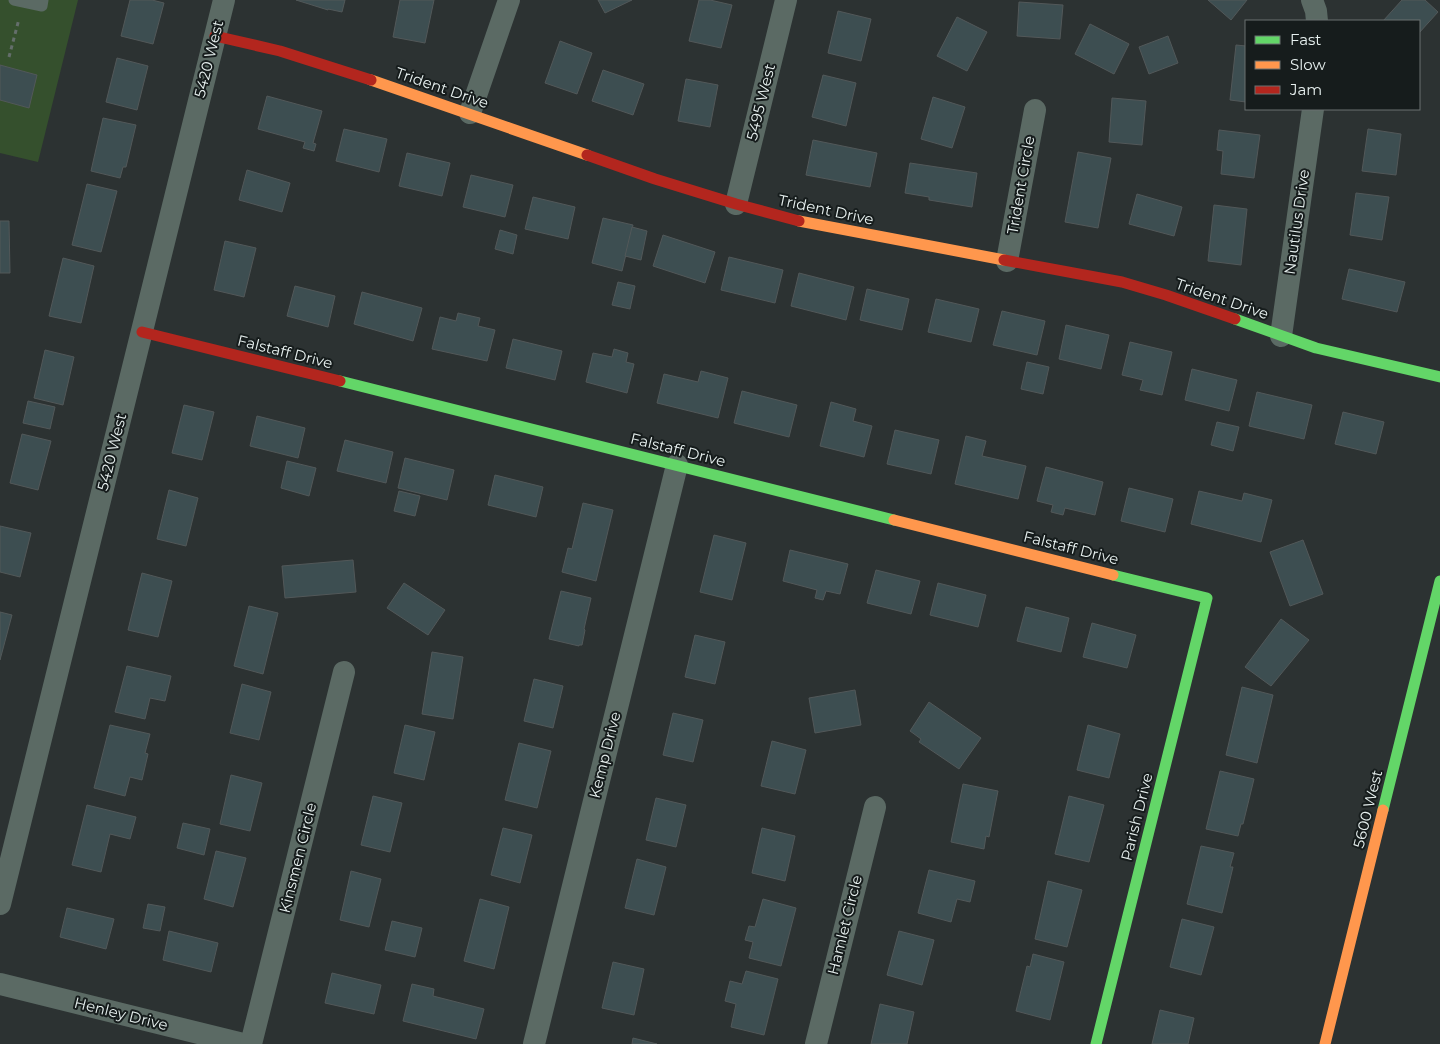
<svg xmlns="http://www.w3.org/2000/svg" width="1440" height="1044" font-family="Montserrat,sans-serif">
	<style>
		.green { fill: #35502d }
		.building { fill: #3d4e51; stroke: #525859 }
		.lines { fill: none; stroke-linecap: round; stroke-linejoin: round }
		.path { stroke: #646e6b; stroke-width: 3; stroke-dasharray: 4 4; stroke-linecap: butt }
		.lane { stroke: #5b6a64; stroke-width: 11 }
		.street { stroke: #5b6a64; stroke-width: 22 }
		.fast { stroke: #63d668; stroke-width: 11 }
		.slow { stroke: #ff974d; stroke-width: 11 }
		.jam { stroke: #b3261e; stroke-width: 11 }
		.labels { text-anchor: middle; stroke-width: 4; stroke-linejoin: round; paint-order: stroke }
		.street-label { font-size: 15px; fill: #e7f0ef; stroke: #161c1c }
	</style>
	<rect width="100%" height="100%" fill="#2c3232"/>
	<polygon class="green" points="0,0 78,0 38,162 0,153"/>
	<g class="building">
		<polygon points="130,0 152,0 164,3 153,44 121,36"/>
		<polygon points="296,0 345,0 342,12 328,9 328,10"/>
		<polygon points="400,0 434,0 425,43 393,37"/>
		<polygon points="598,0 632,0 605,13"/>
		<polygon points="699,0 710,0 732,5 721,48 689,41"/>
		<polygon points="1208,0 1247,0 1231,20"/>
		<polygon points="1402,0 1425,0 1438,12 1419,33 1419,21 1383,21"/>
		<polygon points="1019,2 1063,5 1060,39 1017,36"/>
		<polygon points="838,11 871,19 861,61 828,53"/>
		<polygon points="957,17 987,32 967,71 937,56"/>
		<polygon points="1090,24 1129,44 1114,74 1075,54"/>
		<polygon points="1168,36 1178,63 1149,74 1139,47"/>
		<polygon points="560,41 592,53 577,94 545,83"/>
		<polygon points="1236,45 1246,46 1246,102 1230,100"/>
		<polygon points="117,58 148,66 137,110 106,102"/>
		<polygon points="0,65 37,75 29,108 0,100"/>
		<polygon points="603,70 644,84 633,115 592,101"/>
		<polygon points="823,75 856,83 846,126 812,117"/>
		<polygon points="686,79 718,85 710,127 678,121"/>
		<polygon points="267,96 322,111 313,143 316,144 314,151 303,148 305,142 258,129"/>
		<polygon points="933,97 965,107 952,148 921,139"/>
		<polygon points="1112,98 1146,101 1142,145 1109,142"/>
		<polygon points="103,118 136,125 126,167 123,167 120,178 91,171"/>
		<polygon points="344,129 387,139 379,172 336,161"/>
		<polygon points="1368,129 1401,134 1396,175 1362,171"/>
		<polygon points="1219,130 1260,135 1254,178 1221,174 1223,151 1217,150"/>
		<polygon points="813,140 877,153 870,187 806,175"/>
		<polygon points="1078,152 1111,158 1098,228 1065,222"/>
		<polygon points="407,153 450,163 442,196 399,186"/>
		<polygon points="910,163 977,173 972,207 929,200 929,197 905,193"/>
		<polygon points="247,170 290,183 282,212 239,200"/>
		<polygon points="471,175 513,185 505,217 463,207"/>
		<polygon points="87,184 117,191 101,252 72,245"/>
		<polygon points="1356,193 1389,197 1382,240 1350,235"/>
		<polygon points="1137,194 1182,207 1174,236 1129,224"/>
		<polygon points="533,197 575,207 568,239 525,229"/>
		<polygon points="1214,205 1247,209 1241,265 1208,261"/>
		<polygon points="603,218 633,225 622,271 592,263"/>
		<polygon points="0,221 9,221 10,273 0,273"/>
		<polygon points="632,227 647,231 641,260 625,256"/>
		<polygon points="500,230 517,235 513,254 495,249"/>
		<polygon points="663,235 715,252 705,283 653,266"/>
		<polygon points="225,241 256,248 244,297 214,290"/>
		<polygon points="729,257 783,270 775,303 721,290"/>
		<polygon points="63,258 94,266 81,323 49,316"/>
		<polygon points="1349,269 1405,282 1397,312 1342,299"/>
		<polygon points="799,273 854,287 846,320 791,306"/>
		<polygon points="618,282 635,286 630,309 612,305"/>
		<polygon points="295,286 335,296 328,327 287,316"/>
		<polygon points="867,289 909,299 902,330 860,320"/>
		<polygon points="362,292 422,308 413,341 354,324"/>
		<polygon points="936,299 979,309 971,342 928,332"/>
		<polygon points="1002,311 1045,321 1037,355 993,345"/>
		<polygon points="458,313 480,318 478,326 495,330 487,361 432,349 440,317 456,321"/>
		<polygon points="1066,325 1109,335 1101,369 1059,359"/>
		<polygon points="513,339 562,351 555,380 506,368"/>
		<polygon points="1130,342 1172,352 1162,395 1140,390 1143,380 1122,375"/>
		<polygon points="614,349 628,353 626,362 634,364 627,393 586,382 593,353 612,357"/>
		<polygon points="45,350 74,357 63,405 34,398"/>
		<polygon points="1027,362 1049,367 1043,394 1021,389"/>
		<polygon points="1192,369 1237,380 1229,411 1185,400"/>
		<polygon points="701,371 728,378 718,418 657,403 664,374 698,382"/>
		<polygon points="742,391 797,405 789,437 734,423"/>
		<polygon points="1257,392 1312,405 1304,439 1249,426"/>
		<polygon points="28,401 55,407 50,429 23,423"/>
		<polygon points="831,402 856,409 853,421 872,426 864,457 820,446"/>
		<polygon points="184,405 214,412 202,460 172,453"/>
		<polygon points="1343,412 1384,422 1376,454 1335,444"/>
		<polygon points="257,416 305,428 298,458 250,446"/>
		<polygon points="1217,422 1239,427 1233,451 1211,445"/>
		<polygon points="895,430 939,440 931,474 887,464"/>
		<polygon points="22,434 51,441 38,490 10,483"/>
		<polygon points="966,436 986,441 982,456 1026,466 1018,499 955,484"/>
		<polygon points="345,440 393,452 386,483 337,471"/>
		<polygon points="405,458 454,470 447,500 398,488"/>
		<polygon points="287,461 316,468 309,496 281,488"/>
		<polygon points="1046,467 1103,482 1095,515 1065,508 1063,515 1051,512 1053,505 1037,501"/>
		<polygon points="495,475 543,487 536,517 488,505"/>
		<polygon points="1129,488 1173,499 1165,532 1121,521"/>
		<polygon points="169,490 198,498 186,546 157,539"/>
		<polygon points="399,491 420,496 415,516 394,511"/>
		<polygon points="1199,491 1242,501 1244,493 1272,500 1261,542 1191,524"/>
		<polygon points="583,503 613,510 596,581 562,572 568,548 572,549"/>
		<polygon points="0,526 31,533 20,577 0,572"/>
		<polygon points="714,535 746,543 732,600 700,592"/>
		<polygon points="1303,540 1323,594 1290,606 1270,552"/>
		<polygon points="790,550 848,564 840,594 826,591 823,600 815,598 817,590 783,581"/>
		<polygon points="353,560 356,592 285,598 282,566"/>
		<polygon points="876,570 920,581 911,614 867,603"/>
		<polygon points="142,573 172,581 158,637 128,630"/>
		<polygon points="404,583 445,610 428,635 387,608"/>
		<polygon points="938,583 986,595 978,627 930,615"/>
		<polygon points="561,591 591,598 584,629 585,630 582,645 579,645 579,646 549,639"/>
		<polygon points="249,606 278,613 263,674 234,666"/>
		<polygon points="1026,607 1069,618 1061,652 1017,641"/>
		<polygon points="0,612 12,615 0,660"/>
		<polygon points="1281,619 1309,640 1271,686 1245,667"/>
		<polygon points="1092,623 1136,635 1127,668 1083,657"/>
		<polygon points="695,635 725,642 715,684 685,677"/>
		<polygon points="432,652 463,657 453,719 422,714"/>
		<polygon points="127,666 171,676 165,701 150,698 145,719 115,712"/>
		<polygon points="534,679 563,686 553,728 524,721"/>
		<polygon points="242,684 271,692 259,740 230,733"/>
		<polygon points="1242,687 1273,695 1257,763 1226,755"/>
		<polygon points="855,690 861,725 815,733 809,698"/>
		<polygon points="929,702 981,738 959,769 919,742 921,739 910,731"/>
		<polygon points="673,713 703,720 693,762 663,755"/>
		<polygon points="110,725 150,734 145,753 148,754 142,780 130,777 125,796 94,788"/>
		<polygon points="405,725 435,732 424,780 394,773"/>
		<polygon points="1088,725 1120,734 1109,778 1077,770"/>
		<polygon points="772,741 806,750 795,794 761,786"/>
		<polygon points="519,743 551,751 537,808 505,800"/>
		<polygon points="1220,771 1254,779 1243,824 1241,824 1238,836 1206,829"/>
		<polygon points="231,775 262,783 250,831 220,824"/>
		<polygon points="963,784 998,791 989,837 986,836 984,849 951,842"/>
		<polygon points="373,796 402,803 390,852 361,845"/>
		<polygon points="1069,796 1104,805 1089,862 1055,854"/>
		<polygon points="656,798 686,805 676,847 646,840"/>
		<polygon points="87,805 136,817 130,839 110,834 101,872 72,865"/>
		<polygon points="183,823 210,829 204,855 177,848"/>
		<polygon points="503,828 532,835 520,883 491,875"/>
		<polygon points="762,828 795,836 785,881 752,873"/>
		<polygon points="1201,846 1234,853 1230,867 1233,867 1222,913 1187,904"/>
		<polygon points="216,851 246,858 233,907 204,899"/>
		<polygon points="637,859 666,867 654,915 625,908"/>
		<polygon points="929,870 975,881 970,902 957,899 951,922 918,913"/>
		<polygon points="351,871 381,879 369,927 340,920"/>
		<polygon points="1048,881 1082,890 1067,947 1035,939"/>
		<polygon points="480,899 509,907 494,969 464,961"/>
		<polygon points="763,899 796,908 781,966 749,958 753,942 745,940 749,926 755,927"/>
		<polygon points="148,904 165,907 160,931 143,928"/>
		<polygon points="67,908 114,919 106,949 60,937"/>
		<polygon points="1182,919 1214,927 1201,975 1170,967"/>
		<polygon points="392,921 422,928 415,957 385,950"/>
		<polygon points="169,931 218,943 211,972 163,960"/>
		<polygon points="899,931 934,940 922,985 887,975"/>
		<polygon points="1033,954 1064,962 1050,1020 1016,1011 1027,966 1030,967"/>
		<polygon points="613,962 644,969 634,1015 602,1008"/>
		<polygon points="746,971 778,979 764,1035 731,1027 736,1004 725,1001 730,981 742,984"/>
		<polygon points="332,973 381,985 374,1014 325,1003"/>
		<polygon points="412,984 434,989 433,996 484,1009 476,1039 403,1021"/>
		<polygon points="880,1004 914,1012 907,1044 871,1044"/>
		<polygon points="1160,1010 1194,1018 1188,1044 1152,1044"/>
		<polygon points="633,1038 657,1044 632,1044"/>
	</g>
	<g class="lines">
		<polyline class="path" points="9,57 19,19"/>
		<polyline class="lane" points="14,0 42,6 43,0"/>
		<g class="street">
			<polyline points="1312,0 1316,11 1317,21"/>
			<polyline points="470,113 509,0"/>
			<polyline points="736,204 786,0"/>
			<polyline points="1007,261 1035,110"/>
			<polyline points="1281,336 1313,109"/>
			<polyline points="0,904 224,0"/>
			<polyline points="0,984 243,1044"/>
			<polyline points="251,1044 344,672"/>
			<polyline points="534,1044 677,465"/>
			<polyline points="816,1044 875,807"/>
		</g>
		<g class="fast">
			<polyline points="1235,319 1316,348 1440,377"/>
			<polyline points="340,381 894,520"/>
			<polyline points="1383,810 1440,581"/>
			<polyline points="1096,1044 1207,598 1113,575"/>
		</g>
		<g class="slow">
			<polyline points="371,80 587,155"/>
			<polyline points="799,221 1004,260"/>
			<polyline points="894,520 1113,575"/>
			<polyline points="1325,1044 1383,810"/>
		</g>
		<g class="jam">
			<polyline points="215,36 280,51 371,80"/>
			<polyline points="587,155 655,179 736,204 799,221"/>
			<polyline points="1004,260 1122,282 1166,295 1235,319"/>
			<polyline points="142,332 340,381"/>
		</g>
	</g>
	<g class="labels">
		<g class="street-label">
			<text transform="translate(209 59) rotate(-76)" y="5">5420 West</text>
			<text transform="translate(442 88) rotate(19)" y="5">Trident Drive</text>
			<text transform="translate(761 102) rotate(-76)" y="5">5495 West</text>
			<text transform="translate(1021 185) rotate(-80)" y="5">Trident Circle</text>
			<text transform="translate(826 210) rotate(12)" y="5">Trident Drive</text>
			<text transform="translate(1297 222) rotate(-82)" y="5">Nautilus Drive</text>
			<text transform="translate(1222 299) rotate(19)" y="5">Trident Drive</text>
			<text transform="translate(285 352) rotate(14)" y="5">Falstaff Drive</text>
			<text transform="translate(678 450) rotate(14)" y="5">Falstaff Drive</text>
			<text transform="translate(112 452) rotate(-76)" y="5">5420 West</text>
			<text transform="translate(1071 548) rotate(14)" y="5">Falstaff Drive</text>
			<text transform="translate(605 755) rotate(-76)" y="5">Kemp Drive</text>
			<text transform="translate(1368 809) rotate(-76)" y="5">5600 West</text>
			<text transform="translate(1137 817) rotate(-76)" y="5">Parish Drive</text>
			<text transform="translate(298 858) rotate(-76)" y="5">Kinsmen Circle</text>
			<text transform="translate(845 925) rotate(-76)" y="5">Hamlet Circle</text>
			<text transform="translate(121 1014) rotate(14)" y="5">Henley Drive</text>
		</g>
	</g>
	<rect x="1245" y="20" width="175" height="90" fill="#161c1c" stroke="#6a7170"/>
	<rect x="1255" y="36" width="25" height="8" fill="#63d668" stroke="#6a7170"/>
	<text x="1290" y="45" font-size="15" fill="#e7f0ef">Fast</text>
	<rect x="1255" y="61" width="25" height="8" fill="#ff974d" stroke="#6a7170"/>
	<text x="1290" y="70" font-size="15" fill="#e7f0ef">Slow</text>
	<rect x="1255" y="86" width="25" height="8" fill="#b3261e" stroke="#6a7170"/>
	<text x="1290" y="95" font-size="15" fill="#e7f0ef">Jam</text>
</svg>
